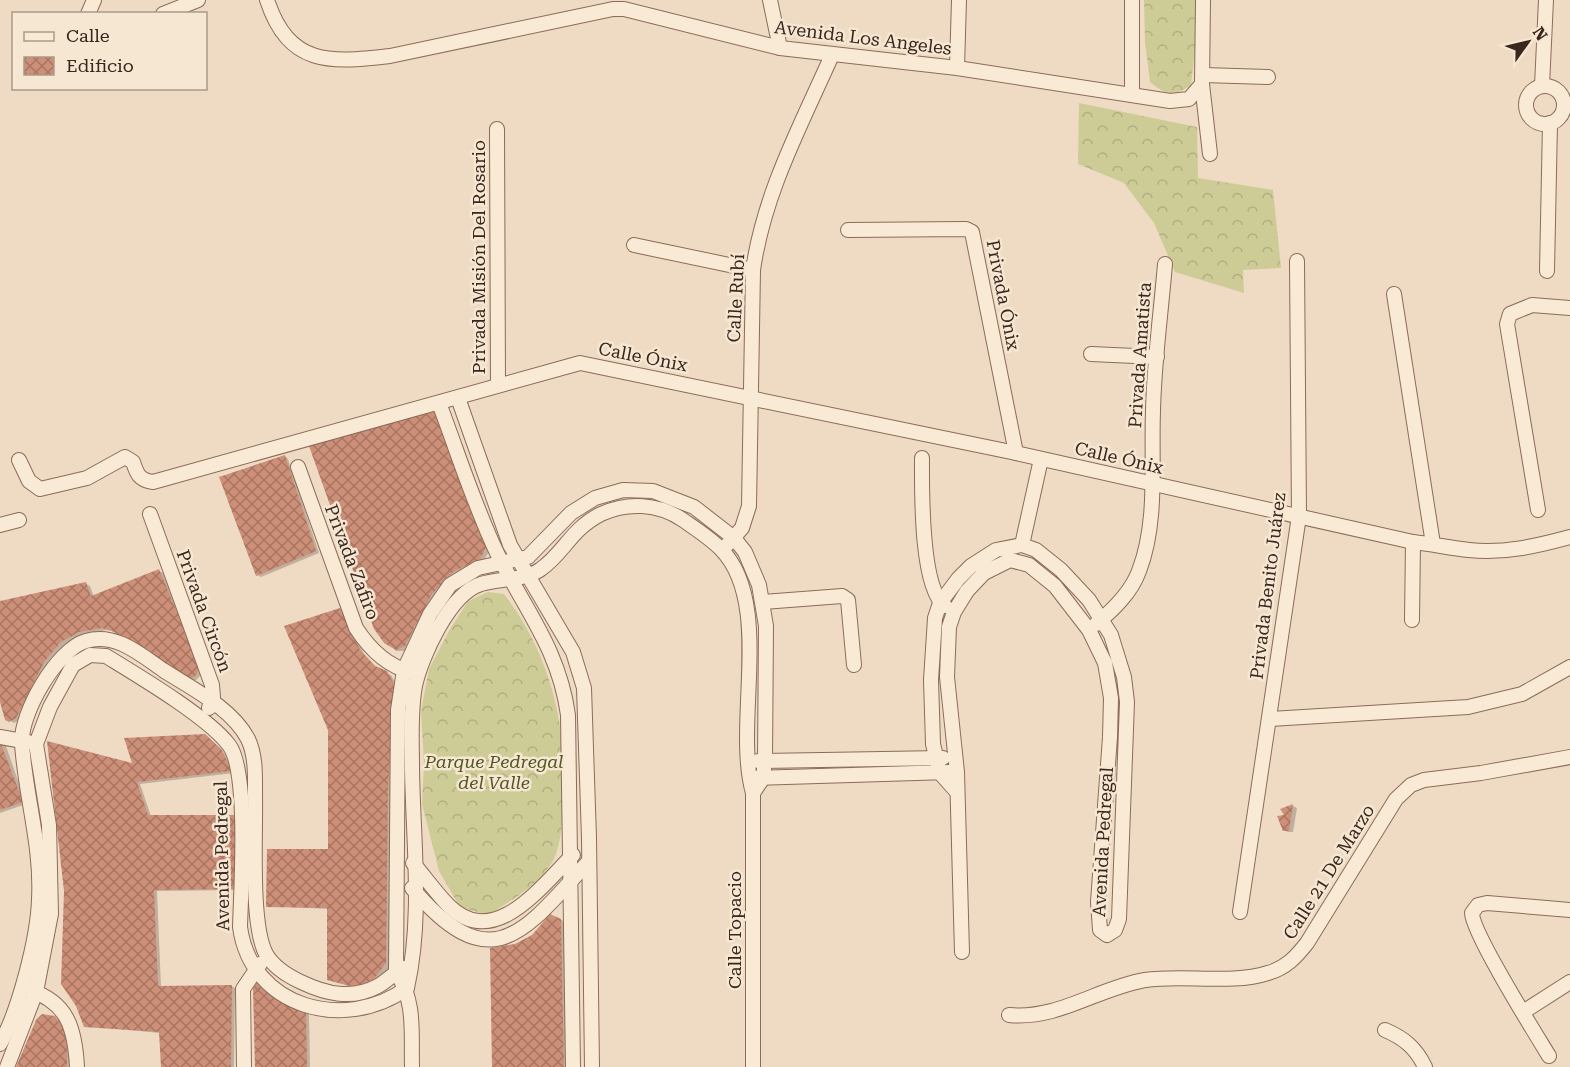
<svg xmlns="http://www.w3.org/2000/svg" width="1570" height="1067" font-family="'Roboto Serif',serif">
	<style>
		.forest { fill: url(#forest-crowns) }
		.shadow { fill: #0003 }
		.building { fill: url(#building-cross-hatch) }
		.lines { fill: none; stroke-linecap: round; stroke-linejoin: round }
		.minor-casing { stroke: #8a6c59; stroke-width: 16 }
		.minor { stroke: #f9ead6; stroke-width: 14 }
		.labels { text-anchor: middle; stroke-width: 5; stroke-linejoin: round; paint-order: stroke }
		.street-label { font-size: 18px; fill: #39271e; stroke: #f6e7d2 }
		.park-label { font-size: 18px; font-style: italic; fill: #515624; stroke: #f6e7d2 }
	</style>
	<defs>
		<pattern id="forest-crowns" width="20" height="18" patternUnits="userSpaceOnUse" patternTransform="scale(1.5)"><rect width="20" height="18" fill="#cdcc96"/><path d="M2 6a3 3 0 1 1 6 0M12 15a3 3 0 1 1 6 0" fill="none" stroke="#b1af81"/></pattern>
		<pattern id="building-cross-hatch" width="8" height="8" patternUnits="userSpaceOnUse" patternTransform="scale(1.5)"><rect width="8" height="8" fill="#ce8f78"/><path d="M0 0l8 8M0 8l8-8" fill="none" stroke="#a87562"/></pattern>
	</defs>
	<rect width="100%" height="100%" fill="#efdbc3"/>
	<g class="forest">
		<path d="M 1144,0 L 1196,0 L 1196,40 L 1191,85 C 1174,97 1165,95 1150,82 L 1145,42 Z"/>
		<polygon points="1079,103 1197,127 1198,178 1273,190 1281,268 1243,270 1244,293 1175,272 1154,223 1124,183 1078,164"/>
		<path d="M 488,592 L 504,594 C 552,656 569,732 563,810 C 561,828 561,852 549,867 C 533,889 510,901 488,915 L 460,907 L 439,871 L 422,804 L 424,763 L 421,711 L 429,669 L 449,631 L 468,601 Z"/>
	</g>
	<g class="shadow">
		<polygon points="438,409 490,550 484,560 458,574 409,648 405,651 396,651 375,628 311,447"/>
		<polygon points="285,456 288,459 319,553 261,577 257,575"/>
		<polygon points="159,571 163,573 201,666 201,675 196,680 189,680 117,632 107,630 83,634 65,644 48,664 20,720 14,723 7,719 0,694 0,603 86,584 90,586 94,597"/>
		<polygon points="340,609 344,612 364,654 378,669 391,675 398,687 390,965 385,975 371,985 358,988 333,981 329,909 268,906 329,851"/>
		<polygon points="209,738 225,754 234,773 140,784 151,816 235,817 239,819 240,890 157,891 161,987 231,986 235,988 234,1067 162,1067 160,1033 86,1026 134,765"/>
		<polygon points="0,743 6,746 26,804 0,813"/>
		<polygon points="1293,806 1297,808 1293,832 1288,832 1284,830 1286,816 1282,810"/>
		<polygon points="561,920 565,922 568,1067 493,1067 515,945"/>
		<polygon points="259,983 309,1013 310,1067 256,1067"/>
		<polygon points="55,1018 70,1034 70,1067 18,1067"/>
	</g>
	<g class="building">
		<polygon points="438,407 475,504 486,548 480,559 453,572 432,594 405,646 396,650 384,643 374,629 309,446"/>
		<polygon points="285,455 316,551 256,576 219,477"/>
		<polygon points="159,569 198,663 199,670 195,676 188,680 112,631 102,628 79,632 61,642 44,662 16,718 9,722 5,720 0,702 0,601 86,582 91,596"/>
		<polygon points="340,608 360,650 375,666 387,671 394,684 388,788 386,963 373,980 353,987 327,980 327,908 266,907 267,849 328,849 328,730 284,626"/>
		<polygon points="205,734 222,750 231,771 137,782 148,815 235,815 236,889 154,890 158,986 232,985 231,1067 161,1067 159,1032 84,1027 76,1006 61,984 64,891 47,741 132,763 124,738"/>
		<polygon points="0,741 23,802 0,810"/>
		<polygon points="1293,804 1289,831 1283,831 1277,816 1284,815 1280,809"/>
		<polygon points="550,914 561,919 564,1067 492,1067 490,948 515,944 532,935"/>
		<polygon points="258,981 306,1009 307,1067 255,1067 253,988"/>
		<polygon points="42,1014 55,1016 67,1031 67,1067 16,1067 36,1020"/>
	</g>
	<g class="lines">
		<g class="minor-casing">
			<g id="minor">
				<path d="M 267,0 C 289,66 329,63 390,56 L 613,9 L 624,9 L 780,48 L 957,68 L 1170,101 L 1189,99 L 1202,84 L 1203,0"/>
				<polyline points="770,0 780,48"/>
				<polyline points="1132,0 1132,95"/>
				<polyline points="88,14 94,0"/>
				<polyline points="163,14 198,0"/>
				<polyline points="957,68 959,0"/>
				<polyline points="1203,75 1268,77"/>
				<polyline points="1202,84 1210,154"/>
				<circle cx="1545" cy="105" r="19"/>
				<polyline points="1542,86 1546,0"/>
				<polyline points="497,129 498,384"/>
				<polyline points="848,230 966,229 972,232 1016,453"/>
				<polyline points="634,245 753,270"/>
				<polyline points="1547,271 1550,123"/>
				<polyline points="1394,294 1433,544"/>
				<polyline points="1091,354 1157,357"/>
				<polyline points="458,398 510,545 573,652 584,688 589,838 592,1067"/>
				<path d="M 439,403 C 458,453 474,505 497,553 C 525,610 559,649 568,715 L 573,1067"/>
				<path d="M 922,458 C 922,487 920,588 945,606"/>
				<path d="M 19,460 L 29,481 L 40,489 L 87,478 L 125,457 L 133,462 C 137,474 139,480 153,482 L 580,363 L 1016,453 L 1413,542 C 1432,544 1450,548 1469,550 C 1503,554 1537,546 1570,537"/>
				<path d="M 298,467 L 356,628 C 369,648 386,666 411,672"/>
				<polyline points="1538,510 1507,324 1510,314 1532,305 1570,308"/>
				<polyline points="150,514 212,685 213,697 209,708"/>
				<polyline points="0,525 19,520"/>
				<path d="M 728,544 L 742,528 L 749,506 L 753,270 C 764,193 801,125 832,55"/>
				<polyline points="1022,545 1041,459"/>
				<polyline points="763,602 842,596 848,600 854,665"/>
				<polyline points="1412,620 1413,542"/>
				<path d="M 1096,624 C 1113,610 1131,593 1139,571 C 1158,522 1151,463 1153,411 C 1154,362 1161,313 1165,264"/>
				<polyline points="1270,719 1468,707 1522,694 1570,667"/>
				<polyline points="0,737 28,742"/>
				<polyline points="758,761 943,758"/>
				<polyline points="755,778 949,772"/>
				<polyline points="957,792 940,773 933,744 931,680 935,618 940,603 958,579 971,566 996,550 1022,545 1036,550 1061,570 1089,600 1111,635 1124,677 1127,702 1119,919 1115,930 1107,935 1100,930 1098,902 1110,737 1111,698 1105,663 1089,630 1055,586 1029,565 1010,560 984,573 967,591 954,612 949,627 947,677 957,772 962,952"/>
				<path d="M 413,863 C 425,877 436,893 449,906 C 495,951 542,885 573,855"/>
				<path d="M 412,888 C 492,982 524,932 589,861"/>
				<polyline points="1240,912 1299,516 1297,261"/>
				<path d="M 407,988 C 423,917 413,840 412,768 C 412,741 410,713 415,686 C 421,657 450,593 481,584 C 499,578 525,581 541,569 C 564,553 571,529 601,514 C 627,502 658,503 683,520 C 696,529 710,538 721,549 C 774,604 733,723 753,793 L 753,1067"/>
				<path d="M 29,990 C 68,1002 75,1029 77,1067"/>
				<polyline points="1523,1012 1570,982"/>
				<path d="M 1009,1015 C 1058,1020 1098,988 1145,980 C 1185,974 1230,985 1268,973 C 1286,968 1296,957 1307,943 L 1396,799 L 1411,785 L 1424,780 L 1481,773 L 1570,757"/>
				<path d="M 1385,1030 C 1404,1038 1416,1048 1425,1067"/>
				<path d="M 0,1044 C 19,1011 38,937 39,899 C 42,846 25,795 22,743 C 20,714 57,649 86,641 C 115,632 140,654 163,670 C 191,688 232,708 248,739 C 256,756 255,776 255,794 C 256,832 250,924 266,954 C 273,966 288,976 301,982 C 326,994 352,1000 378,986 C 387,981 394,973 403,968"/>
				<path d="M 1549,1056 C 1535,1033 1472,932 1472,913 L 1478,905 L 1487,903 L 1570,910"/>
				<path d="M 7,1067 L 36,992 L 51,914 L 49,825 L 36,744 L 50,707 L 73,665 L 90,655 L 106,656 C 137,675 208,717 229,745 C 249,771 241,891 240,927 C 251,1008 345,1033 407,988"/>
				<polyline points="244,1067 243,989 260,964"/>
				<path d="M 412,1067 C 411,1032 416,1002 396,972 L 398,710 L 404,670 L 430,614 L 450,585 L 478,568 L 528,557 L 571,513 L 595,498 L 623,490 L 653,491 L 694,507 L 734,538 L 745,552 L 759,585 L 766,626 L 765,760 L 763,778 L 753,793"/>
			</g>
		</g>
		<use href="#minor" class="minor"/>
	</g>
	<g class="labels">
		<g class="street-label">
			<text transform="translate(863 38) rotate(7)" y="6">Avenida Los Angeles</text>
			<text transform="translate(479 257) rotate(-90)" y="6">Privada Misión Del Rosario</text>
			<text transform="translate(1003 295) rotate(79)" y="6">Privada Ónix</text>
			<text transform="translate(736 298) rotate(-87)" y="6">Calle Rubí</text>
			<text transform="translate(1140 355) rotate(-86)" y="6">Privada Amatista</text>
			<text transform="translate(643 357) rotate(11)" y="6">Calle Ónix</text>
			<text transform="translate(1119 458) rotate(13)" y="6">Calle Ónix</text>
			<text transform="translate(352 562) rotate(69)" y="6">Privada Zafiro</text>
			<text transform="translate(1268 586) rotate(-83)" y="6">Privada Benito Juárez</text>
			<text transform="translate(204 611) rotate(70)" y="6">Privada Circón</text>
			<text transform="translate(1103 842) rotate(-87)" y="6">Avenida Pedregal</text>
			<text transform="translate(222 856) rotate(-91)" y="6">Avenida Pedregal</text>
			<text transform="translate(1329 872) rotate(-58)" y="6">Calle 21 De Marzo</text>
			<text transform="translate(735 930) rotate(-90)" y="6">Calle Topacio</text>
		</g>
		<g class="park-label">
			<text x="494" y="768">Parque Pedregal<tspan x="494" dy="21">del Valle</tspan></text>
		</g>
	</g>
	<rect x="12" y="12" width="195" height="78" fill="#f6e7d2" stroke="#aa9a8a" stroke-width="1.5"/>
	<rect x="24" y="32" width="30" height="9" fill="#f9ead6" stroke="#aa9a8a" stroke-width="1.5"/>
	<text x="66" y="42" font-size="18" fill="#39271e">Calle</text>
	<rect x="24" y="57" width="30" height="18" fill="url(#building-cross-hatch)" stroke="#aa9a8a" stroke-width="1.5"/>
	<text x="66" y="72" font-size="18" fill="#39271e">Edificio</text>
	<g transform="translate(1528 42) rotate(56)" stroke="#f6e7d2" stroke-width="4.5" paint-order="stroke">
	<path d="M0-4.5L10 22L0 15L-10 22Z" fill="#39271e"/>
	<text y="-9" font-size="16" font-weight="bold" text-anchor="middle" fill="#39271e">N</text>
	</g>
</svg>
